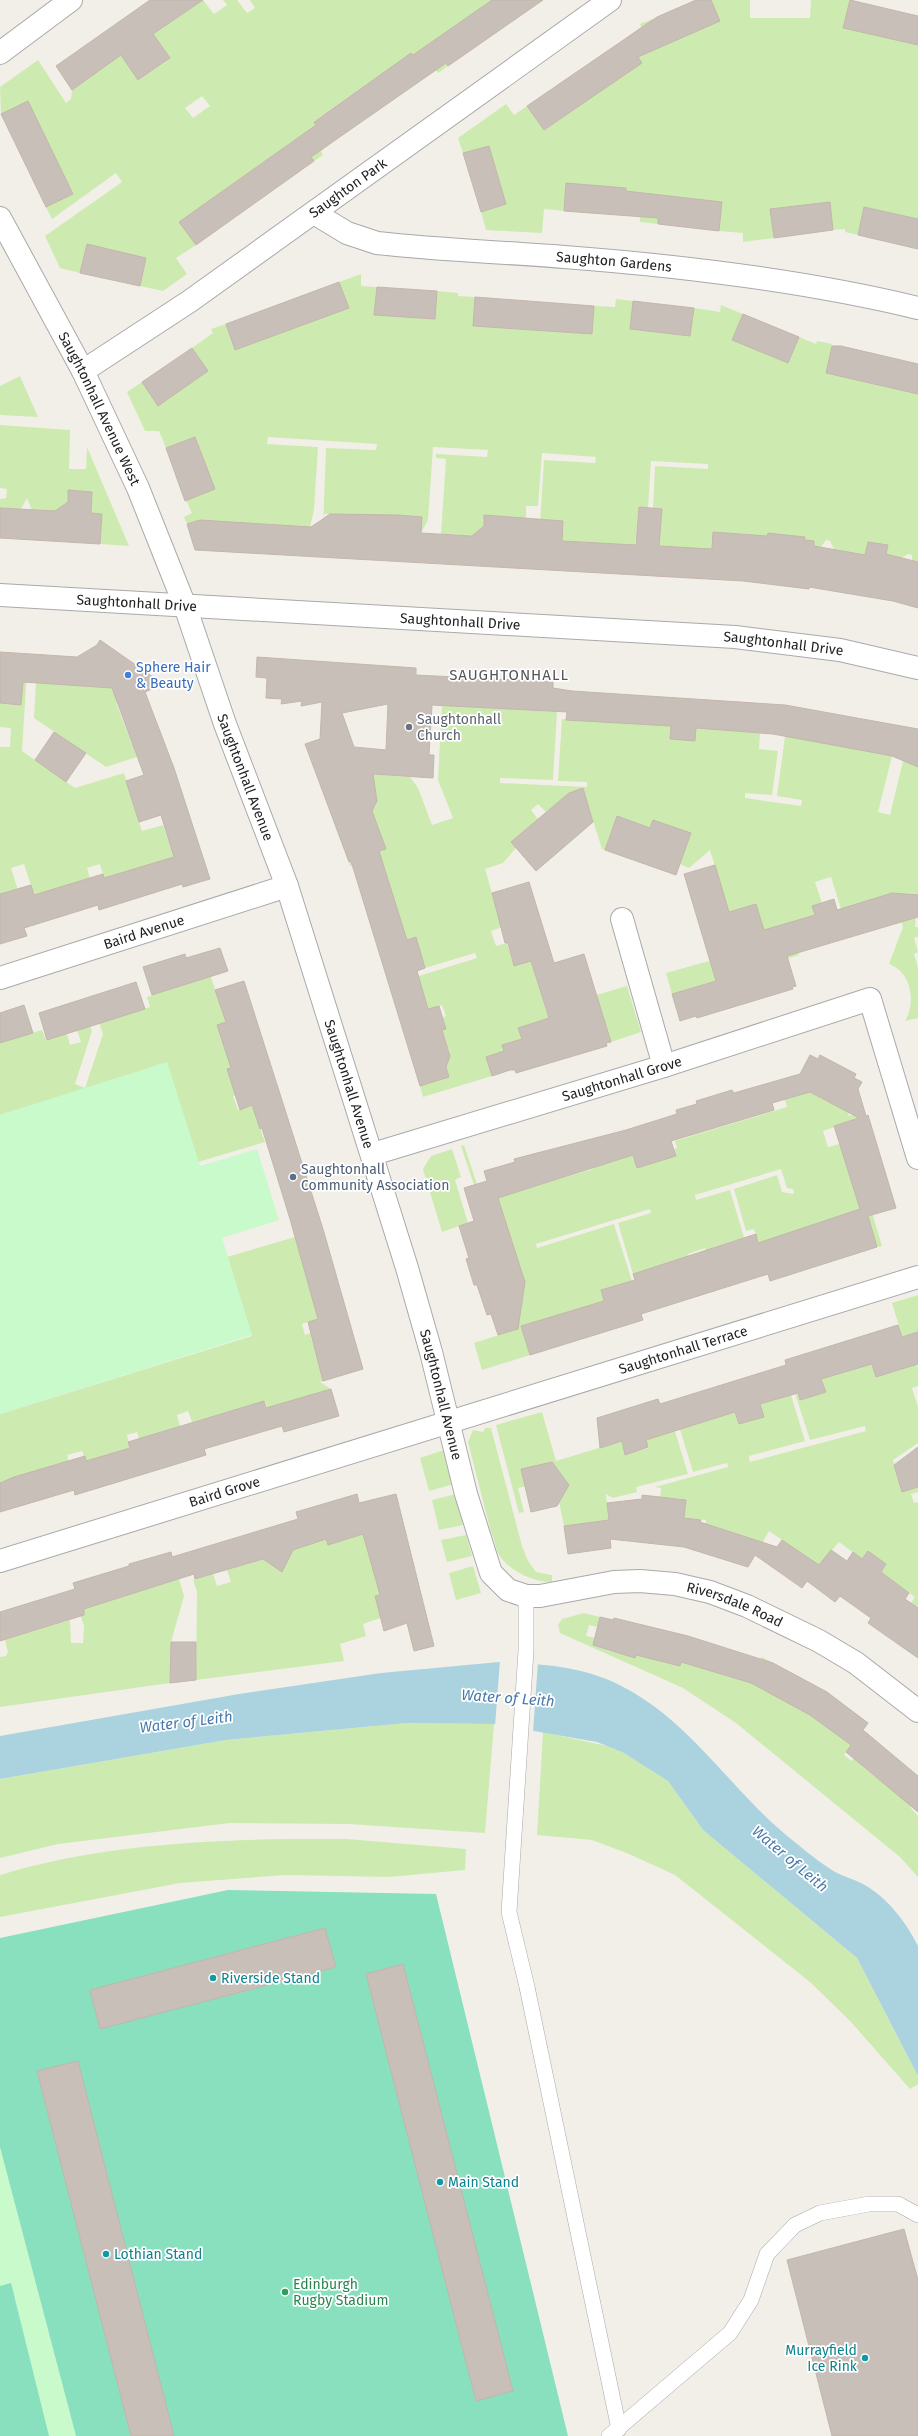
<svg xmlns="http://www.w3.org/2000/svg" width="918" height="2436" font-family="'Fira Sans',sans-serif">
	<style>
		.grass { fill: #cdebb0; fill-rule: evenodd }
		.park { fill: #c8facc }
		.pitch { fill: #88e0be }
		.water { fill: #aad3df }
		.pier { fill: #f2efe9 }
		.building { fill: #c7bfb8; stroke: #c4b6ab; fill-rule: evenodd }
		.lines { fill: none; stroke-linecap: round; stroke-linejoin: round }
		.service-casing { stroke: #a9a9a9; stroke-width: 16 }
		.minor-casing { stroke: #a9a9a9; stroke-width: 24 }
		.tertiary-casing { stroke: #a9a9a9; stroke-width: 24 }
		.service { stroke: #fff; stroke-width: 15 }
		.minor { stroke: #fff; stroke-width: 22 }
		.tertiary { stroke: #fff; stroke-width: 22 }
		.shop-dot { fill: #3f7fe0; stroke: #fff; stroke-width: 1.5 }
		.worship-dot { fill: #6b7280; stroke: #fff; stroke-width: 1.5 }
		.service-dot { fill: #5c6f8a; stroke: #fff; stroke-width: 1.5 }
		.culture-dot { fill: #0f9aa8; stroke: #fff; stroke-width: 1.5 }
		.leisure-dot { fill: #2e9e5b; stroke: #fff; stroke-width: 1.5 }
		.labels { text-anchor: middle; stroke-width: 3.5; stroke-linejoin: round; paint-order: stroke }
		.street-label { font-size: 14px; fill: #222; stroke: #fff }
		.shop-label { font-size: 14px; fill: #366cbe; stroke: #fff; text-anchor: start }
		.worship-label { font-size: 14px; fill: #5b616d; stroke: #fff; text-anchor: start }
		.service-label { font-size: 14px; fill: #4e5e75; stroke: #fff; text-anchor: start }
		.culture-label { font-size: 14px; fill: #0d838f; stroke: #fff; text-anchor: start }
		.leisure-label { font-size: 14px; fill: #27864d; stroke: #fff; text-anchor: start }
		.neighbourhood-label { font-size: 15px; letter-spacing: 1px; fill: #555; stroke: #fff }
		.water-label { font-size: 15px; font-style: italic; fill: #4a7aab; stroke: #fff }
	</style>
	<rect width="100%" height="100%" fill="#f2efe9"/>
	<g class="grass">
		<path d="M 203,0 L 214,14 L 227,5 L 223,0 L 237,0 L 247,13 L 255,8 L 250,0 L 503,0 L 481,8 L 432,42 L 448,66 L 438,73 L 436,70 L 427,76 L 411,53 L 314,121 L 330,144 L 321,151 L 323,155 L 314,161 L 298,139 L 179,222 L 196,245 L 176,258 L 187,274 L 163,291 L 140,286 L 146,258 L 87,245 L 80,273 L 60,268 L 45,236 L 122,182 L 116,173 L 52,219 L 46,207 L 73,194 L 28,101 L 1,114 L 0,87 L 38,60 L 66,103 L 71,99 L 72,90 L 107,65 L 113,43 L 139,80 L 167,61 L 167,54 L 161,45 L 140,44 L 164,26 L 158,10 L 168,24 ZM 202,96 L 210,106 L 193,118 L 185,108 Z"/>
		<polygon points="711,0 750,0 750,18 810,18 811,0 850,0 844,28 918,45 918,219 865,207 858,235 845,232 845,229 833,230 830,202 771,209 774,238 743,242 743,233 719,231 722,202 661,195 658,224 640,222 640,216 624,215 626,188 567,183 564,211 544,209 542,233 486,230 481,212 506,204 489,146 463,153 458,138 506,104 514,115 527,106 544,130 642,63 626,38 641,27 640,24 653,19 664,45"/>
		<polygon points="361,274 361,286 377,287 375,315 435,319 437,291 458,293 458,296 475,297 473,326 592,334 594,306 615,307 616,299 633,301 630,329 690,336 694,308 720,312 721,305 743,314 732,340 788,363 799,337 816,344 817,341 832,344 826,373 918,394 918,562 913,577 912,555 908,554 897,561 885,559 888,546 868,542 865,559 851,553 834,549 830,541 826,540 812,559 805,537 768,533 765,554 750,535 713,532 712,549 659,546 662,509 653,508 655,466 708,469 708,464 651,461 648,508 639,507 635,545 562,541 540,524 544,460 595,463 596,457 542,453 538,506 526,506 526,523 499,537 500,516 485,515 483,536 441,534 446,459 436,458 436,454 487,457 488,450 433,447 428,520 421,533 422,517 324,514 323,527 326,448 376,450 377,444 268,437 267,444 318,447 314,510 310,527 214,521 212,551 205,551 195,522 187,524 184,517 192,513 186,500 215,489 195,437 166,448 159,431 145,431 127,392 142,382 158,405 208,371 192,348 213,333 211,329 226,324 236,350 348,308 339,282"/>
		<polygon points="20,376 38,417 0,415 0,386"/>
		<polygon points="0,425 70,430 69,469 86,469 87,447 129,546 100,544 102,514 91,513 92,492 68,491 67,512 32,510 27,498 21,509 0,508 0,499 6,498 7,489 0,488"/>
		<polygon points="24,654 28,654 22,751 75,788 124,773 142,831 163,825 174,857 104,878 100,864 87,868 91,882 81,881 34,895 24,864 11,868 21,900 16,901 13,890 0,894 0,747 10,747 11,728 0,727 0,703 21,705"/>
		<polygon points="96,673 130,697 116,703 137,757 106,767 34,718 36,683 95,687"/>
		<path d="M 442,705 L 557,712 L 553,780 L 500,778 L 500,783 L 587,787 L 587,782 L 558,781 L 562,719 L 671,726 L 670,739 L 695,741 L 696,728 L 760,733 L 759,749 L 778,751 L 772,795 L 745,793 L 745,798 L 801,806 L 802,800 L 777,796 L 785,736 L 892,756 L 878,812 L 890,815 L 903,761 L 918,767 L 918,895 L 915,927 L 918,927 L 918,937 L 914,938 L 918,952 L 914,954 L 918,968 L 918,1018 L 905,1021 C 916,1003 912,972 889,964 L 903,927 L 892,893 L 841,909 L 831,877 L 815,882 L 822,903 L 812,906 L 815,915 L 790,923 L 799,955 L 672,994 L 666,973 L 741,952 L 762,923 L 756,904 L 729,912 L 710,850 L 689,868 L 680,864 L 691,834 L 650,828 L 617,816 L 605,850 L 602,849 L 583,789 L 572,813 L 561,800 L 546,812 L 538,804 L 531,810 L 538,819 L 511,842 L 516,848 L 503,863 L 485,869 L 502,927 L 491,931 L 496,946 L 507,943 L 514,965 L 531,960 L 546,1010 L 627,986 L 641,1032 L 611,1042 L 533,1036 L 529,1024 L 519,1028 L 522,1039 L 503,1045 L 510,1070 L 501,1073 L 495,1055 L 486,1057 L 492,1076 L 423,1097 L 420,1086 L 449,1077 L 443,1055 L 450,1053 L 442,1030 L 446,1028 L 443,1017 L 446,1016 L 442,1005 L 428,1009 L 421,985 L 406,980 L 477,958 L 475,953 L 425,968 L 416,937 L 407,940 L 384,866 L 350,866 L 349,862 L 386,849 L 381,835 L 373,838 L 363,811 L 375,807 L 377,801 L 353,773 L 410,777 L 418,788 L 432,825 L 453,818 L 438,780 Z"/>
		<polygon points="207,965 226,1022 217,1025 222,1039 230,1037 240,1065 227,1069 232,1085 248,1091 233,1096 238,1110 252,1105 265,1142 198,1162 167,1063 0,1115 0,1043 42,1030 46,1040 67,1034 70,1045 81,1042 77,1030 90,1026 92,1031 75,1084 85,1088 103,1034 99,1023 150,1007 147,997 200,980"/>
		<polygon points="791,1077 825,1088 820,1098 837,1106 851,1102 858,1089 862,1101 847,1106 849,1116 865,1112 866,1116 823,1131 828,1147 840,1144 855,1192 865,1189 882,1246 877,1247 869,1221 858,1224 866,1251 863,1252 855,1225 826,1220 815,1224 818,1235 759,1244 754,1229 746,1231 734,1189 777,1175 782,1192 794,1194 793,1189 787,1188 781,1169 695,1195 696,1200 730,1190 748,1251 736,1240 711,1248 714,1261 710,1263 705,1248 688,1254 689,1257 633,1274 618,1223 651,1213 650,1209 536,1244 537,1248 614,1224 632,1281 601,1290 604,1301 530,1355 482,1370 474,1343 515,1330 511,1319 516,1300 523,1297 525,1282 520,1265 506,1269 500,1248 513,1244 508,1229 495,1232 474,1222 471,1210 474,1185 461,1146 464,1145 483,1202 593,1169 586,1146 605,1164 633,1155 637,1168 664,1160 660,1147 665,1152 677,1148 675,1141 787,1107 779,1080 781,1080 786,1099 797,1096"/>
		<polygon points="452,1149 461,1177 455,1180 468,1223 442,1232 423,1169 431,1156"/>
		<polygon points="295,1237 318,1319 302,1324 305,1335 321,1330 311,1337 317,1356 334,1378 320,1382 331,1389 267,1408 265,1401 192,1422 188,1411 177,1415 180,1426 161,1432 162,1439 141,1445 137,1432 127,1435 130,1448 86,1461 82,1451 67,1455 70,1466 57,1464 0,1483 0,1414 252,1336 227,1257"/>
		<polygon points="918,1295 918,1332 908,1336 918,1368 918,1386 912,1388 918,1407 918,1443 893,1460 902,1492 918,1487 918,1492 911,1494 914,1503 918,1502 918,1608 911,1603 915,1597 881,1572 886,1564 868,1551 862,1559 839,1542 819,1565 769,1531 759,1549 706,1524 706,1520 684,1518 685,1505 682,1499 671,1498 659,1515 661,1488 655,1487 728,1467 727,1463 693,1472 680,1429 791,1395 805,1441 749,1456 750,1462 866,1431 865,1426 810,1440 791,1381 800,1400 825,1392 821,1379 872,1364 876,1377 900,1370 898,1363 909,1359 892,1303"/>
		<polygon points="542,1412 556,1461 622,1441 626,1454 648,1448 644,1434 673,1425 688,1474 636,1487 637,1492 613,1498 606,1494 609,1520 564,1526 557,1492 568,1485 563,1478 518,1488 524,1512 519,1513 496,1425"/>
		<path d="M 485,1428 L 491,1428 L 522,1546 L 528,1561 L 536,1572 L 552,1575 L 552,1582 C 534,1583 507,1570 498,1553 C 495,1546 495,1540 491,1532 L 468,1442 L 473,1430 L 483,1432 Z"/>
		<polygon points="444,1450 454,1484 429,1491 420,1458"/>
		<polygon points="456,1494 463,1525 439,1530 432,1500"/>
		<polygon points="371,1516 373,1570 377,1586 387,1584 390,1592 375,1596 383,1617 363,1624 366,1636 340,1644 344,1661 196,1680 197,1592 193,1580 213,1574 217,1586 231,1582 227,1570 271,1557 274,1567 282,1569 286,1563 284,1553 306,1546 304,1540 324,1534 328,1545 348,1539"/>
		<polygon points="466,1535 472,1556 447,1562 441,1540"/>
		<polygon points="473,1566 481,1593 456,1600 449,1573"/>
		<polygon points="179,1579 184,1596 171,1642 170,1683 0,1707 0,1657 6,1656 8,1652 5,1640 70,1620 71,1643 83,1643 84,1626 79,1611"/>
		<polygon points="584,1613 600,1617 598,1627 589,1625 586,1636 595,1638 593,1645 606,1648 606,1650 635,1657 643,1625 652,1627 645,1657 688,1636 698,1639 692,1660 701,1668 736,1679 762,1657 773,1663 760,1688 799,1708 812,1684 833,1697 817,1720 851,1745 844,1755 852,1761 870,1737 866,1763 863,1767 899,1796 918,1776 918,1800 910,1807 918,1816 918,1877 900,1857 736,1723 683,1688 560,1633 558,1625 562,1619"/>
		<polygon points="407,1723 494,1724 485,1833 349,1824 230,1823 58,1844 0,1858 0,1779 226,1740"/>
		<polygon points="543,1732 607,1746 622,1752 668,1781 703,1830 857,1958 918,2076 918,2084 910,2089 851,2022 810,1982 675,1875 629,1854 592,1840 537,1835"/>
		<path d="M 285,1839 L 347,1839 L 466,1849 L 465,1870 L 389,1877 L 285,1875 L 180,1883 L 0,1917 L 0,1875 C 91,1847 190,1841 285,1839 Z"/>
	</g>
	<g class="park">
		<polygon points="167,1062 200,1166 257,1149 279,1220 222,1238 252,1335 0,1414 0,1115"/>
		<polygon points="0,2147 76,2436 0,2436"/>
	</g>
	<g class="pitch">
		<polygon points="228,1890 436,1894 568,2436 76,2436 0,2147 0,1938"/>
		<polygon points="11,2283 49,2436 0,2436 0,2286"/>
	</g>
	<path class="water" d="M 499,1662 C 544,1664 587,1666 627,1689 C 695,1726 736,1797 796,1843 C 808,1853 822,1864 835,1872 C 844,1877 854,1879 863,1884 C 887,1897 906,1922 918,1946 L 918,2076 L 857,1958 L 703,1830 L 668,1781 L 622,1752 L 597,1742 L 494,1724 L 407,1723 L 226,1740 L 0,1779 L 0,1736 L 239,1694 L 381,1673 Z"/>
	<polygon class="pier" points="500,1660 538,1662 533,1732 495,1726"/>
	<g class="building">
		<polygon points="150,0 203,0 153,34 170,58 138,80 121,55 72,90 56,66"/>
		<polygon points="492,0 543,0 448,66 446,63 311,157 314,161 196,245 179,222 316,125 314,122 411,53 413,55"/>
		<polygon points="696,0 711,0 720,21 638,57 642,63 544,130 527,106 657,17"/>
		<polygon points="850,0 918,16 918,45 843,28"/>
		<polygon points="28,101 73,194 46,207 1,114"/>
		<polygon points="489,146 506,204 481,212 463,153"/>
		<polygon points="566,183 626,188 626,191 722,202 719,231 658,224 658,218 564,211"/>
		<polygon points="830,202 833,230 774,238 770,209"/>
		<polygon points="864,207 918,219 918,249 858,235"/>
		<polygon points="87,244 146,258 140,286 80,273"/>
		<polygon points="339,282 349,308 235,350 226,324"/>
		<polygon points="377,287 437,291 435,319 374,315"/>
		<polygon points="475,297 594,306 592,334 473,326"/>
		<polygon points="633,301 694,308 690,336 630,329"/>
		<polygon points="743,314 799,337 788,363 732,340"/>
		<polygon points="832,346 841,346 918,364 918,394 826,373"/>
		<polygon points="192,348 208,371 158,406 142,382"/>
		<polygon points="195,437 215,489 185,501 166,448"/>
		<polygon points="68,490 92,492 91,513 102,514 100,544 0,538 0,508 55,511 68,502"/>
		<polygon points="639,507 662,509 659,546 712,549 713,532 767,536 768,533 805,537 805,540 814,541 814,546 865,555 868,542 888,545 886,554 918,562 918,608 893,601 809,587 809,589 743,581 195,550 187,524 200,520 311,527 330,514 398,515 422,517 421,533 472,536 484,526 484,515 563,521 562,541 636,545"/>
		<polygon points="100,640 163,684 145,692 174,768 210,879 183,887 182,884 99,910 98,905 24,928 27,936 0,944 0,894 31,885 34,895 103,874 104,878 174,857 161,815 139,822 126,781 144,775 112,688 23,682 21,705 0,703 0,652 77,657 97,645"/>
		<path d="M 257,657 L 416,668 L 416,675 L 553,682 L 553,688 L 572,691 L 785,705 L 918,729 L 918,767 L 892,756 L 773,734 L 696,728 L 695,741 L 670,739 L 671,726 L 566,720 L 567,712 L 432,705 L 429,755 L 434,755 L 433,778 L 373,774 L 377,801 L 372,811 L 386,849 L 379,851 L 407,940 L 416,937 L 425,968 L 417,971 L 428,1009 L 439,1006 L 446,1029 L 442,1030 L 450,1056 L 446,1067 L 449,1077 L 420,1086 L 351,861 L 349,862 L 305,744 L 320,739 L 322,702 L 301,706 L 302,701 L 281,704 L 282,699 L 266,698 L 267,678 L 256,677 ZM 388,704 L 386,750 L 354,747 L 342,713 Z"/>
		<polygon points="54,732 86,753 66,782 35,760"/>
		<polygon points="583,788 593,822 536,871 511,842 569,793"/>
		<polygon points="617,816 650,828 653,820 691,833 676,875 605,850"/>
		<polygon points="715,865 729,912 756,904 764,930 815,915 812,906 834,899 837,910 892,893 918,895 918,917 787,956 796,986 792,987 793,989 697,1018 696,1016 680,1021 672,994 716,981 684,874"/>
		<polygon points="529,882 554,963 584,954 611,1042 606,1043 607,1046 516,1073 515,1070 510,1070 492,1076 486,1057 504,1051 502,1045 522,1039 518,1028 549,1018 531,961 514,966 508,943 505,943 492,893"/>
		<polygon points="220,948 228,971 152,995 143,967 185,954 186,958"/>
		<polygon points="244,981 323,1229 363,1369 323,1381 308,1322 318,1319 290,1219 262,1128 260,1129 252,1105 240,1110 227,1069 231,1068 217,1025 226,1022 215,990"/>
		<polygon points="136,982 145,1009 47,1040 39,1013"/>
		<polygon points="24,1005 33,1033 0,1043 0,1013"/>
		<polygon points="810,1055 818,1059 820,1055 856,1074 854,1078 862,1082 858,1089 866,1116 868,1115 896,1208 868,1216 877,1247 770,1281 768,1274 641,1314 643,1320 530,1355 521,1326 604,1301 601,1290 635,1280 633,1274 756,1234 758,1243 860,1209 834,1126 859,1118 810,1092 772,1103 774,1110 671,1141 676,1156 637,1168 633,1155 498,1198 525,1282 518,1329 498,1335 491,1314 487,1315 477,1285 474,1285 466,1259 469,1258 459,1226 474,1221 464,1188 487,1181 484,1171 515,1162 514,1159 626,1130 677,1114 676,1110 697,1104 696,1101 732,1090 734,1093 800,1074"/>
		<polygon points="898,1325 902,1337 918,1332 918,1364 876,1377 872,1364 821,1379 826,1392 800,1400 798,1393 760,1404 764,1417 739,1424 735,1412 646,1440 648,1447 625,1455 622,1441 600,1448 597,1418 658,1399 660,1404 786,1365 785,1360"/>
		<polygon points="331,1389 339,1416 284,1432 282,1426 204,1449 206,1455 193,1459 75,1495 74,1490 0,1512 0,1483 14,1477 85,1456 86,1461 130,1448 128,1442 264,1401 266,1408"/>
		<polygon points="918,1447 918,1487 902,1492 894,1465"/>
		<polygon points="552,1462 569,1485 557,1506 531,1512 521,1469"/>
		<polygon points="357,1494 359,1503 396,1494 434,1646 414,1651 407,1623 384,1631 375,1596 380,1595 363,1534 328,1545 326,1539 293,1550 282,1572 263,1559 195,1579 194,1574 84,1609 84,1615 0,1641 0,1612 75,1589 73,1583 129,1566 129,1564 171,1552 172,1557 298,1519 296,1512"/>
		<polygon points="642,1495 686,1500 684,1518 701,1520 700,1522 777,1547 782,1540 819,1565 831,1550 847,1561 853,1552 862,1559 868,1551 886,1564 881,1572 909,1593 905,1599 918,1608 918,1658 868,1623 871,1618 840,1596 835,1602 807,1581 802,1588 755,1555 748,1567 684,1547 610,1539 611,1548 568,1554 564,1526 609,1520 607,1503 642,1499"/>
		<polygon points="600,1617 613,1620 614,1618 688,1636 773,1663 827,1692 868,1723 863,1730 918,1776 918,1812 846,1752 851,1745 810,1715 751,1683 681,1662 680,1666 636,1655 635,1658 593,1645"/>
		<polygon points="171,1642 196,1642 196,1680 170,1683"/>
		<polygon points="325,1928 336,1967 100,2029 90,1990"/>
		<polygon points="403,1964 513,2391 476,2401 366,1974"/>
		<polygon points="78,2061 174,2436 131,2436 37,2071"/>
		<polygon points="904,2229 918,2280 918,2436 832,2436 787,2260"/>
	</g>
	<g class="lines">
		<g class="service-casing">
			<g id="service">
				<polyline points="526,1596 526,1651 509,1912 527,1987 619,2429"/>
				<polyline points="609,2436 730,2333 751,2300 767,2254 795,2225 820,2213 869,2204 898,2204 918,2215"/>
			</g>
		</g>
		<g class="minor-casing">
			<g id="minor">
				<path id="s1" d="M 314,213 L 347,233 L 377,243 C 439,250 502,252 564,257 C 683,266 802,280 918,308"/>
				<path id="s2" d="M 0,218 L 83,371 L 138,488 L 185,606 L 225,724 L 287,886 L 407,1268 L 431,1352 L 466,1494 L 491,1573 L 508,1590 L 526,1596 L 540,1596 L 614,1582 L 640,1581 L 675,1584 L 710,1592 L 747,1606 L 819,1641 L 856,1663 L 918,1711"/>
				<path id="s3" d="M 83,371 L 190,301 L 610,0"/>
				<polyline points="622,919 664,1066"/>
				<path id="s4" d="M 0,978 L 287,886"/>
				<path id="s5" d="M 373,1154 L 664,1066 L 870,999 L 918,1158"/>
				<path id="s6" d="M 0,1561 L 918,1277"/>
			</g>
		</g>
		<g class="tertiary-casing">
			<g id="tertiary">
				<polyline points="0,53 71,0"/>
				<path id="s7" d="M 0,595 L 735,637 L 840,650 L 918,668"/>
			</g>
		</g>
		<use href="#service" class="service"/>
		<use href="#minor" class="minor"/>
		<use href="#tertiary" class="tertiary"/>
	</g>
	<circle class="shop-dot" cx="128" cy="675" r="4"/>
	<circle class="worship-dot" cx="409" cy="727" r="4"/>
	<circle class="service-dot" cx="293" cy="1177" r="4"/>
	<g class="culture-dot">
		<circle cx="213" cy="1978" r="4"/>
		<circle cx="440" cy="2182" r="4"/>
		<circle cx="106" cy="2254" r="4"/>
		<circle cx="865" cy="2358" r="4"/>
	</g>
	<circle class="leisure-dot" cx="285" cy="2292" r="4"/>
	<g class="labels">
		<g class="street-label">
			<text dy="5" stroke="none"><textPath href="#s3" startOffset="322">Saughton Park</textPath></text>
			<text dy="5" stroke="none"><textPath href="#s1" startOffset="308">Saughton Gardens</textPath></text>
			<text dy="5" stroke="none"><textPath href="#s2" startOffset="215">Saughtonhall Avenue West</textPath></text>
			<text dy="5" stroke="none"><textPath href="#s7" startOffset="137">Saughtonhall Drive</textPath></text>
			<text dy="5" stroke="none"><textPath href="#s7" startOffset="461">Saughtonhall Drive</textPath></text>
			<text dy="5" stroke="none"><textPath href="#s7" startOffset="785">Saughtonhall Drive</textPath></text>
			<text dy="5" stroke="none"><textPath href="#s2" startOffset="612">Saughtonhall Avenue</textPath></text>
			<text dy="5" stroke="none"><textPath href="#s4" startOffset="151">Baird Avenue</textPath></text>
			<text dy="5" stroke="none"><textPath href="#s5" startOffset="260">Saughtonhall Grove</textPath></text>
			<text dy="5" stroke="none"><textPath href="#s2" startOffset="936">Saughtonhall Avenue</textPath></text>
			<text dy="5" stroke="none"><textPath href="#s6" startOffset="715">Saughtonhall Terrace</textPath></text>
			<text dy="5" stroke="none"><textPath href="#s2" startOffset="1260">Saughtonhall Avenue</textPath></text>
			<text dy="5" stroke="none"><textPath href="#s6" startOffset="235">Baird Grove</textPath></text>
			<text dy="5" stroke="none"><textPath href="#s2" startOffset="1702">Riversdale Road</textPath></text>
		</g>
		<g class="shop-label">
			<text x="136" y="672">Sphere Hair<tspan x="136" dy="16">&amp; Beauty</tspan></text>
		</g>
		<g class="worship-label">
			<text x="417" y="724">Saughtonhall<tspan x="417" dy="16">Church</tspan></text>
		</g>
		<g class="service-label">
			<text x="301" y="1174">Saughtonhall<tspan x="301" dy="16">Community Association</tspan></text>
		</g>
		<g class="culture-label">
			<text x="221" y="1983">Riverside Stand</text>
			<text x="448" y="2187">Main Stand</text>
			<text x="114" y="2259">Lothian Stand</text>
			<text x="857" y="2355" text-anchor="end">Murrayfield<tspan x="857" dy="16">Ice Rink</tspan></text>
		</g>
		<g class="leisure-label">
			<text x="293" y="2289">Edinburgh<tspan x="293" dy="16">Rugby Stadium</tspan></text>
		</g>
		<g class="neighbourhood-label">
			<text x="509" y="680">SAUGHTONHALL</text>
		</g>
		<g class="water-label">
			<text transform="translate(508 1698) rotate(4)" y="5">Water of Leith</text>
			<text transform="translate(186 1722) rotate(-7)" y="5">Water of Leith</text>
			<text transform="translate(790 1859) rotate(40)" y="5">Water of Leith</text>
		</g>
	</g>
</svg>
